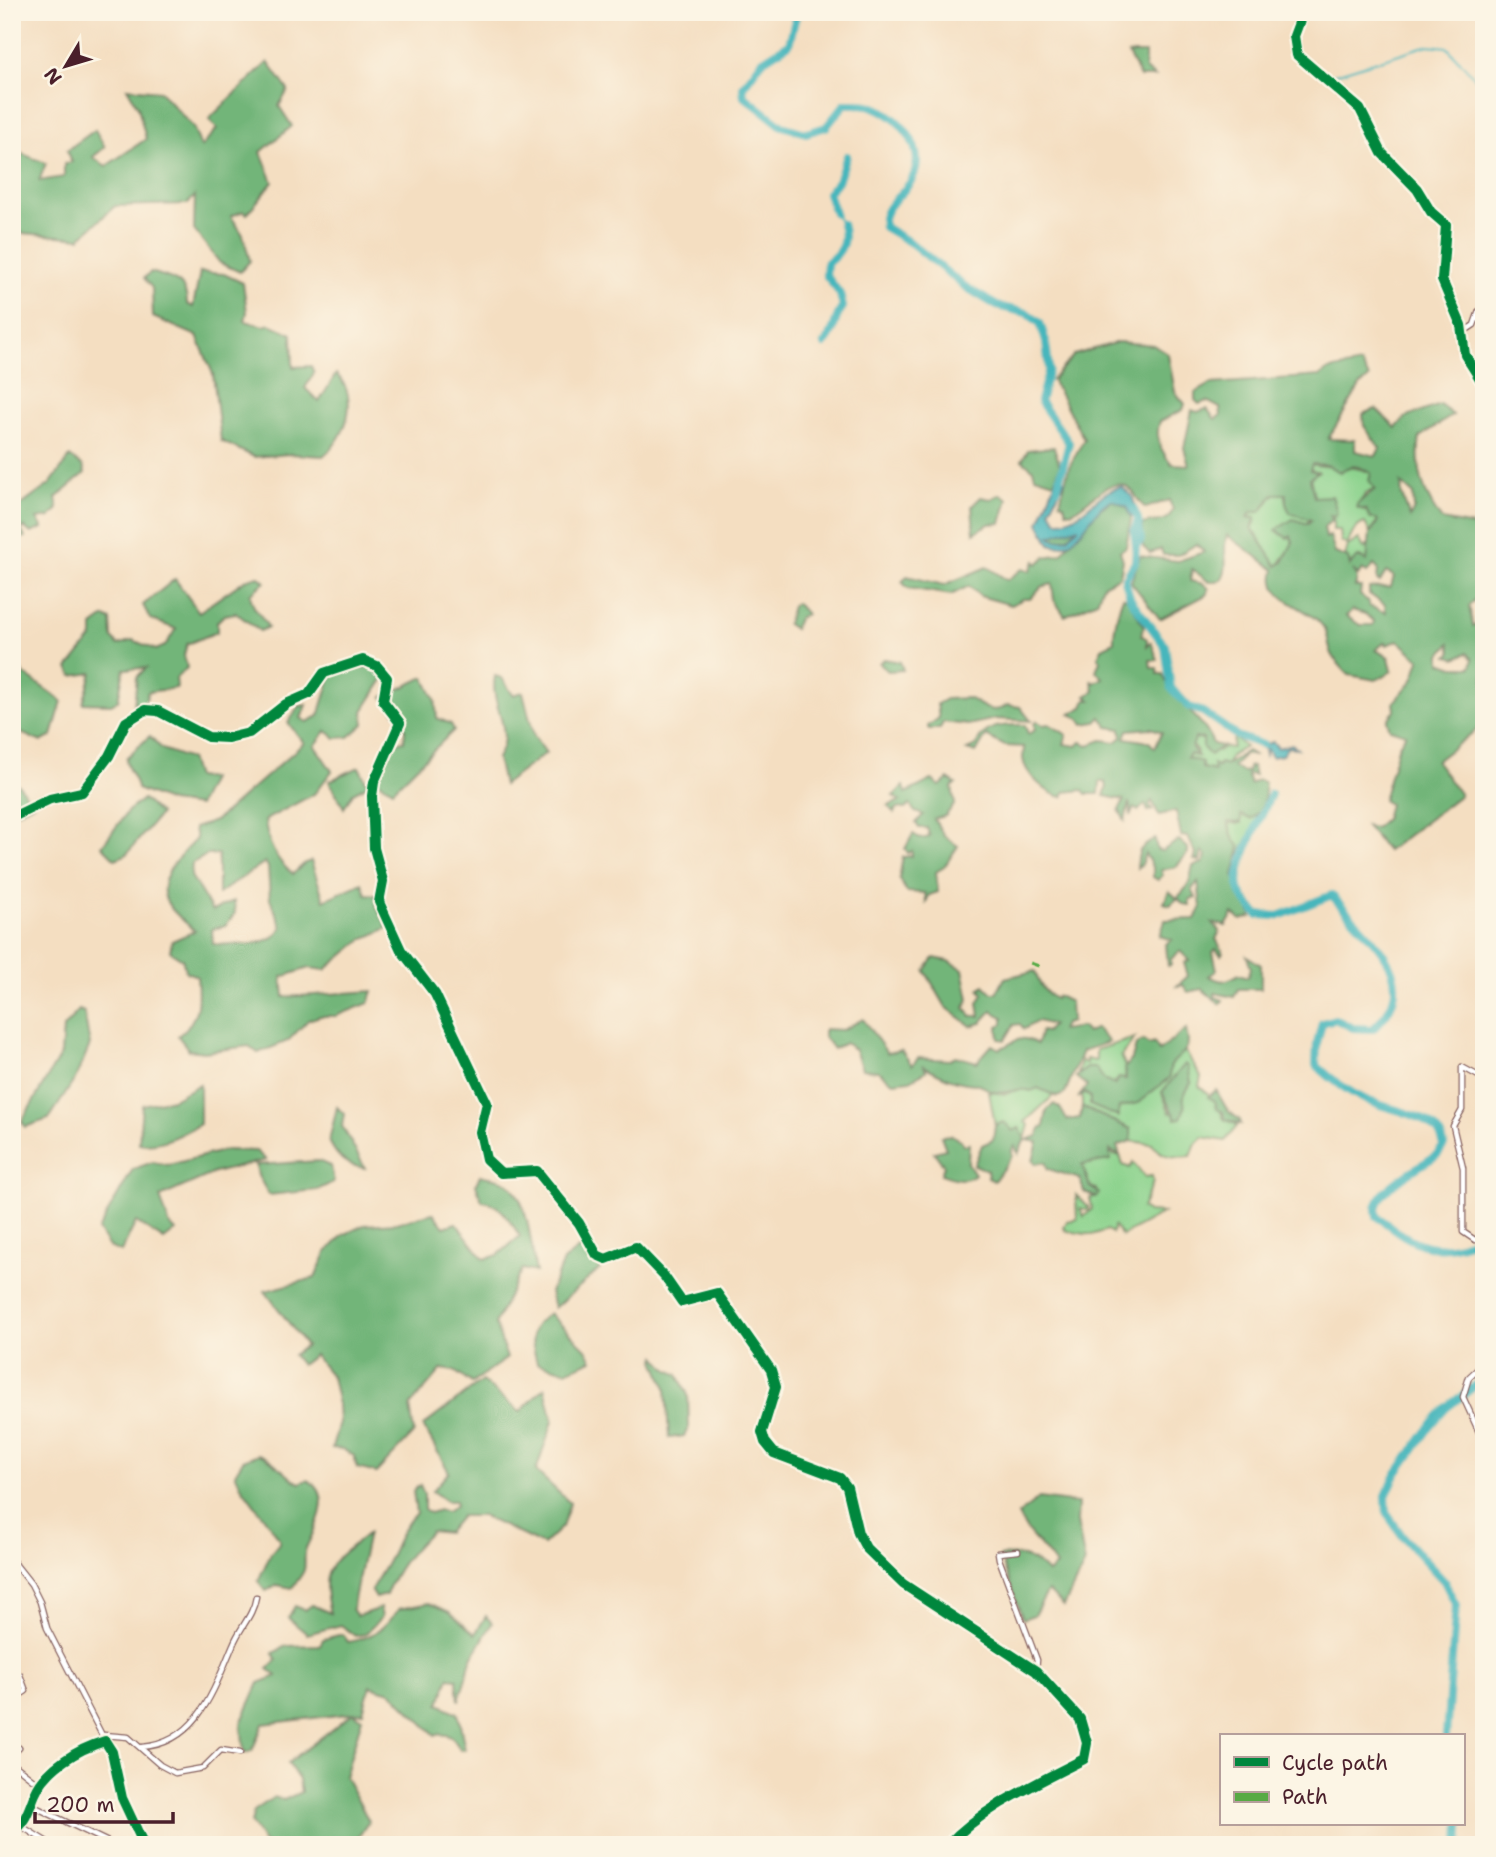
<svg xmlns="http://www.w3.org/2000/svg" width="1496" height="1857" font-family="'Shantell Sans',sans-serif">
	<style>
		.green { fill: #8dd38e; stroke: #6c795c; stroke-width: 2; fill-rule: evenodd }
		.forest { fill: #72b579; stroke: #5e6a52; stroke-width: 2; fill-rule: evenodd }
		.water { fill: #46b6bc; stroke: #486a74; stroke-width: 2; fill-rule: evenodd }
		.lines { fill: none; stroke-linecap: round; stroke-linejoin: round }
		.stream { stroke: #46b6bc; stroke-width: 2 }
		.river { stroke: #46b6bc; stroke-width: 8 }
		.minor-casing { stroke: #866260; stroke-width: 7 }
		.minor { stroke: #fff; stroke-width: 4.5 }
		.quiet { stroke: #57aa44; stroke-width: 9; stroke-dasharray: 18 9; stroke-linecap: butt }
		.cycleway-casing { stroke: #fcf5e5; stroke-width: 15 }
		.cycleway { stroke: #00873e; stroke-width: 10 }
	</style>
	<rect width="100%" height="100%" fill="#fcf5e5"/>
	<filter id="ink" filterUnits="userSpaceOnUse"><feTurbulence type="fractalNoise" baseFrequency=".0143" numOctaves="2"/><feDisplacementMap in="SourceGraphic" scale="14" xChannelSelector="R" yChannelSelector="G"/><feConvolveMatrix kernelMatrix="1 2 1 2 8 2 1 2 1" color-interpolation-filters="sRGB"/></filter>
	<filter id="wash" filterUnits="userSpaceOnUse"><feTurbulence type="fractalNoise" baseFrequency=".00686" numOctaves="4" result="noise"/><feDisplacementMap in="SourceGraphic" scale="28" xChannelSelector="R" yChannelSelector="G"/><feGaussianBlur stdDeviation="1.57" result="paint"/><feColorMatrix in="noise" values="0 0 0 0 0 0 0 0 0 0 0 0 0 0 0 0 0 1.4 0 .05"/><feComposite in="paint" operator="in"/></filter>
	<g filter="url(#wash)">
		<rect width="100%" height="100%" fill="#f4dec1"/>
		<g class="green">
			<path d="M 1312,464 C 1332,470 1352,463 1371,473 L 1375,489 L 1366,493 L 1357,507 C 1364,511 1374,512 1378,523 L 1370,533 L 1365,523 C 1354,526 1351,537 1347,545 L 1341,541 L 1340,530 L 1333,530 C 1333,520 1334,510 1332,497 L 1314,498 L 1310,478 L 1317,471 L 1310,470 Z"/>
			<polygon points="1274,494 1287,494 1286,504 1311,519 1291,536 1293,545 1277,567 1252,528 1256,521 1248,519 1251,512 1264,508"/>
			<polygon points="1359,539 1364,548 1370,544 1367,550 1370,555 1367,561 1360,557 1353,566 1345,557 1348,546"/>
			<polygon points="1194,737 1201,737 1218,751 1224,747 1232,748 1234,737 1245,747 1231,756 1226,765 1215,765 1214,771 1202,768 1202,762 1187,758 1190,754 1196,756 1197,751 1192,745"/>
			<polygon points="1257,814 1256,822 1239,856 1228,822 1238,824 1241,815 1248,818"/>
			<polygon points="1135,1038 1121,1056 1126,1067 1125,1080 1119,1078 1113,1085 1086,1070 1078,1073 1081,1060 1086,1064 1086,1059 1096,1061 1096,1050"/>
			<path d="M 1185,1051 L 1201,1077 L 1199,1086 L 1216,1101 L 1224,1119 L 1238,1125 L 1225,1141 L 1203,1137 L 1196,1144 L 1191,1156 C 1173,1157 1165,1159 1152,1144 L 1131,1141 L 1130,1129 L 1082,1107 L 1082,1095 L 1085,1093 L 1090,1097 L 1093,1106 L 1119,1116 L 1119,1107 C 1140,1106 1148,1089 1167,1081 L 1172,1060 ZM 1173,1082 L 1191,1083 L 1170,1113 L 1162,1093 Z"/>
			<polygon points="1022,1088 1038,1088 1054,1095 1025,1122 1029,1125 1025,1139 1019,1128 1013,1132 999,1123 995,1125 989,1092 1005,1094"/>
			<polygon points="1111,1150 1113,1155 1120,1156 1123,1165 1130,1168 1133,1162 1145,1177 1152,1176 1153,1182 1142,1208 1148,1212 1163,1213 1122,1236 1114,1226 1112,1233 1107,1230 1092,1235 1067,1231 1064,1228 1067,1221 1077,1219 1076,1195 1088,1207 1088,1210 1080,1209 1084,1217 1092,1209 1090,1198 1096,1197 1096,1189 1090,1187 1082,1165 1094,1163"/>
		</g>
		<g class="forest">
			<polygon points="1134,53 1145,53 1145,69 1155,77 1140,77 1128,54"/>
			<polygon points="268,62 288,90 279,106 292,126 261,152 273,182 247,214 244,211 231,216 243,235 250,261 240,272 220,263 194,230 195,196 187,204 115,206 80,238 12,232 12,150 46,163 39,181 64,177 64,164 72,162 67,150 95,130 105,147 93,157 106,166 146,139 138,107 127,88 160,91 193,127 201,147 217,129 209,119"/>
			<path d="M 151,272 C 172,279 187,280 187,304 L 193,307 L 200,272 L 224,274 L 243,283 L 247,312 L 245,321 L 264,326 L 270,324 L 292,334 L 293,367 L 311,366 L 314,373 L 305,388 L 319,402 L 336,374 C 360,396 347,438 323,456 L 289,454 L 254,457 L 221,441 L 213,374 L 197,336 L 153,317 L 152,288 L 144,278 Z"/>
			<path d="M 1118,342 L 1154,345 L 1168,354 L 1175,392 L 1185,404 L 1183,410 L 1160,421 C 1154,437 1160,451 1172,464 L 1189,465 L 1184,448 L 1192,410 L 1197,412 L 1207,409 L 1215,419 L 1221,415 L 1220,408 L 1207,401 L 1199,404 L 1195,400 L 1195,393 L 1211,384 L 1320,376 L 1329,370 L 1361,364 L 1369,378 L 1360,386 L 1328,439 L 1355,440 L 1355,451 L 1376,456 L 1380,448 L 1364,426 L 1363,414 L 1376,409 L 1396,428 L 1406,417 L 1440,405 L 1453,415 L 1420,437 C 1415,467 1423,495 1442,520 L 1484,528 L 1484,594 L 1480,594 L 1469,606 L 1473,626 L 1484,620 L 1484,724 L 1436,761 L 1460,795 L 1387,851 L 1366,826 L 1375,828 L 1385,819 L 1389,804 L 1383,800 L 1399,745 L 1406,734 L 1390,729 L 1387,721 L 1395,710 L 1394,702 L 1413,680 L 1420,660 L 1398,640 L 1387,645 L 1385,642 L 1376,650 L 1389,657 L 1392,671 L 1376,680 L 1349,675 C 1343,669 1336,662 1332,654 C 1325,639 1332,634 1317,620 C 1302,606 1266,598 1275,570 L 1227,535 C 1221,549 1231,567 1221,580 L 1209,582 L 1192,569 L 1190,581 L 1204,584 L 1209,589 L 1206,595 L 1160,619 L 1131,582 L 1140,556 L 1178,561 L 1204,552 L 1197,544 L 1178,555 L 1163,555 L 1161,549 L 1150,553 L 1143,547 L 1143,524 C 1155,519 1165,526 1173,510 L 1169,500 L 1146,508 C 1138,503 1137,496 1132,491 C 1113,470 1087,506 1071,512 L 1066,511 L 1064,504 L 1060,502 L 1069,467 L 1084,439 L 1052,380 L 1074,355 ZM 1312,464 L 1326,465 L 1340,472 C 1352,463 1359,466 1371,473 L 1369,481 L 1375,489 L 1357,504 L 1358,509 L 1366,509 L 1370,519 L 1377,519 L 1378,523 L 1370,533 L 1367,561 L 1358,557 L 1350,566 L 1348,558 L 1335,553 L 1330,536 L 1326,538 L 1324,527 L 1332,520 L 1330,515 L 1335,516 L 1337,512 L 1332,496 L 1314,497 L 1310,478 L 1318,472 L 1310,470 ZM 1401,483 L 1413,494 L 1414,509 L 1410,517 L 1402,496 ZM 1274,494 L 1286,494 L 1286,504 L 1290,513 L 1311,520 L 1308,524 L 1293,519 L 1276,530 L 1287,538 L 1291,536 L 1293,542 L 1283,562 L 1277,566 L 1252,528 L 1256,517 L 1248,518 L 1251,512 L 1260,512 ZM 1374,565 L 1378,569 L 1377,581 L 1380,582 L 1386,572 L 1394,576 L 1391,587 L 1369,588 L 1369,594 L 1385,605 L 1386,613 L 1369,606 L 1369,602 L 1360,595 L 1361,587 L 1355,587 L 1357,580 L 1353,570 L 1358,576 L 1362,570 L 1367,573 ZM 1352,610 L 1365,614 L 1374,621 L 1373,625 L 1360,625 L 1346,616 ZM 1450,643 L 1452,652 L 1448,656 L 1456,658 L 1467,653 L 1473,659 L 1471,667 L 1454,667 L 1441,662 L 1441,654 Z"/>
			<polygon points="1054,447 1060,466 1054,482 1035,476 1033,469 1022,460 1028,450"/>
			<polygon points="70,457 83,466 85,473 56,498 58,509 50,517 37,519 43,528 31,533 24,527 21,530 25,537 12,543 12,512 50,484"/>
			<polygon points="1000,494 1008,499 1001,523 989,524 974,533 972,506 981,497 991,499"/>
			<polygon points="1112,500 1127,507 1132,513 1126,547 1120,551 1123,560 1120,576 1103,585 1097,601 1065,616 1054,600 1052,584 1041,587 1030,599 1023,599 1011,605 980,596 969,586 951,595 908,588 902,582 907,576 944,585 987,567 1007,580 1022,569 1030,571 1035,561 1037,564 1046,557 1061,554 1093,514"/>
			<polygon points="1074,526 1079,526 1068,538 1057,540 1050,535"/>
			<path d="M 258,576 L 265,582 L 250,594 C 253,613 261,612 268,627 L 260,631 L 236,613 L 224,615 L 217,622 L 217,632 L 187,644 L 184,655 L 187,668 L 176,678 L 177,688 L 148,692 L 144,706 L 134,706 L 137,677 L 146,668 L 124,669 L 118,700 L 111,704 L 83,703 L 92,673 L 73,676 L 68,668 L 93,637 L 93,626 L 105,617 L 111,620 L 112,637 L 118,645 L 133,640 L 156,650 L 165,646 L 176,629 L 150,619 L 143,605 L 175,579 L 199,612 L 245,580 Z"/>
			<path d="M 1123,597 L 1127,598 L 1144,626 L 1141,635 L 1147,639 L 1147,646 L 1151,642 L 1158,660 L 1150,660 L 1151,668 L 1157,668 L 1158,674 L 1163,674 C 1175,706 1203,715 1213,744 L 1222,746 L 1210,755 L 1203,748 L 1203,739 L 1195,738 L 1192,748 L 1198,756 L 1190,754 L 1187,758 L 1202,762 L 1202,768 L 1214,771 L 1213,764 L 1218,767 L 1220,763 L 1226,765 L 1247,751 L 1255,756 L 1244,754 L 1233,767 L 1242,772 L 1249,771 L 1248,767 L 1252,766 L 1255,775 L 1247,774 L 1250,784 L 1258,780 L 1264,782 C 1266,796 1264,812 1250,819 L 1241,815 L 1241,823 L 1228,822 L 1233,838 L 1240,847 L 1234,876 L 1247,904 L 1254,906 L 1250,911 L 1252,917 L 1241,920 L 1233,914 L 1226,926 L 1213,923 L 1220,931 L 1216,939 L 1223,952 L 1221,955 L 1216,949 L 1213,952 L 1217,970 L 1209,976 C 1221,982 1224,983 1239,974 L 1248,977 L 1251,968 L 1247,956 L 1261,965 L 1261,989 L 1238,989 L 1234,997 L 1215,993 L 1215,997 L 1223,1000 L 1220,1004 L 1202,989 L 1188,992 L 1183,985 L 1177,986 L 1188,976 L 1184,963 L 1189,960 L 1180,951 L 1171,959 L 1171,965 L 1168,966 L 1166,944 L 1172,940 L 1160,936 L 1165,920 L 1195,919 L 1201,907 L 1198,882 L 1192,889 L 1196,898 L 1189,900 L 1190,905 L 1183,904 L 1178,898 L 1170,905 L 1164,903 L 1169,891 L 1177,898 C 1193,881 1188,885 1193,866 L 1203,863 L 1206,856 L 1202,851 L 1200,861 L 1194,860 L 1196,854 L 1188,837 L 1181,836 L 1176,811 L 1159,815 L 1152,801 L 1149,805 L 1153,810 L 1148,811 L 1145,804 L 1138,811 L 1134,808 L 1131,814 L 1129,802 L 1125,821 L 1119,810 L 1124,800 L 1104,796 L 1107,786 L 1105,782 L 1100,782 L 1099,794 L 1086,794 L 1083,790 L 1065,792 L 1063,797 C 1049,796 1024,774 1023,758 C 1023,754 1024,751 1024,747 L 1005,746 L 986,736 L 976,753 L 967,750 L 976,746 C 984,723 1006,725 1025,725 L 1028,734 L 1035,730 L 1034,724 L 1037,721 L 1043,725 L 1049,724 L 1067,735 L 1064,744 L 1077,746 L 1081,742 L 1089,745 L 1102,740 L 1116,742 L 1122,737 L 1121,729 L 1108,727 L 1101,717 L 1096,722 L 1084,724 L 1079,718 L 1070,714 L 1083,707 L 1086,700 L 1091,700 L 1086,696 L 1094,691 L 1092,681 L 1094,683 L 1103,678 L 1096,671 L 1100,660 L 1098,656 L 1102,648 L 1114,642 C 1113,632 1119,605 1123,597 ZM 1151,728 L 1162,732 L 1155,748 L 1149,742 L 1125,738 L 1128,730 Z"/>
			<polygon points="796,603 806,614 798,619 794,629 787,624 792,606"/>
			<polygon points="884,659 900,662 903,670 888,671 879,663"/>
			<polygon points="12,660 24,674 62,701 52,736 41,742 19,732 12,751"/>
			<path d="M 370,666 L 384,678 L 363,711 L 364,724 L 349,737 L 336,738 L 326,731 L 315,746 L 332,771 L 314,794 L 265,820 C 267,841 276,861 293,874 L 305,863 L 311,861 L 324,900 L 362,883 L 366,894 L 376,895 L 377,907 L 388,928 L 363,939 L 325,970 L 309,968 L 282,977 L 284,997 L 373,991 L 369,1003 L 336,1016 L 320,1016 L 308,1020 L 288,1041 L 258,1053 L 249,1046 L 204,1052 L 189,1050 L 178,1036 C 200,1019 199,1002 197,976 L 186,972 L 182,959 L 170,951 L 172,941 L 195,931 C 187,923 172,913 167,902 C 154,879 182,853 196,839 L 194,828 L 215,821 L 304,743 L 288,723 L 299,706 L 307,705 L 301,718 L 307,722 L 319,716 L 332,673 ZM 218,854 L 218,894 L 265,862 L 268,867 L 270,899 L 282,927 C 271,949 234,944 213,944 L 212,930 L 226,925 L 235,913 L 234,901 L 212,911 L 191,876 L 192,863 L 207,855 Z"/>
			<path d="M 495,676 L 502,678 L 513,695 L 523,692 L 534,736 L 546,753 L 503,785 L 497,758 C 516,729 489,707 495,676 Z"/>
			<polygon points="424,677 435,699 437,718 451,724 454,730 393,790 376,780 393,743 404,741 405,729 399,717 383,697"/>
			<path d="M 969,698 C 982,706 993,716 1007,705 L 1020,707 L 1031,721 L 995,719 L 968,725 L 943,722 L 940,729 L 928,729 L 928,726 L 939,718 L 937,704 L 946,699 Z"/>
			<path d="M 150,736 L 162,749 L 190,759 L 196,777 L 211,779 L 198,806 L 170,802 L 137,789 C 136,776 126,771 126,758 Z"/>
			<polygon points="359,767 368,785 353,793 344,808 329,781"/>
			<polygon points="948,779 956,784 952,787 955,804 945,816 934,819 944,836 958,846 944,867 936,872 938,892 929,895 926,902 925,893 907,892 899,879 903,857 912,856 912,851 908,853 905,849 913,834 921,839 930,837 927,828 919,828 916,823 923,815 915,812 910,805 905,809 897,808 894,813 888,806 900,801 893,796 904,786 906,793 932,780 940,786"/>
			<polygon points="12,782 19,785 33,804 17,812 12,810"/>
			<polygon points="143,799 160,814 126,855 115,859 102,846 128,811"/>
			<path d="M 1155,839 L 1157,850 L 1162,851 L 1179,840 L 1188,848 L 1188,853 L 1176,867 L 1161,870 L 1163,875 L 1158,880 L 1153,877 L 1153,869 L 1145,853 L 1141,866 L 1137,868 C 1138,850 1139,848 1155,839 Z"/>
			<path d="M 934,958 L 949,961 L 963,969 L 969,999 L 965,1008 L 971,1016 L 980,1016 L 978,1003 L 983,994 L 979,989 L 984,985 L 992,993 L 996,993 L 1005,978 L 1035,971 C 1039,984 1043,991 1055,999 L 1058,996 L 1070,1002 L 1071,1022 L 1064,1024 L 1061,1030 L 1082,1027 L 1087,1033 L 1096,1028 L 1109,1042 L 1082,1051 L 1065,1093 L 1058,1097 L 1038,1088 L 1031,1091 C 1012,1085 1001,1102 980,1084 C 957,1084 944,1077 924,1066 L 926,1071 L 910,1080 L 893,1082 L 878,1071 L 862,1069 L 855,1050 L 845,1043 L 833,1049 L 824,1037 L 824,1029 L 843,1030 L 863,1019 L 887,1053 L 901,1050 L 912,1065 L 918,1058 L 950,1060 L 955,1056 L 977,1062 L 992,1045 L 999,1049 C 1016,1042 1019,1033 1037,1044 L 1041,1031 L 1046,1032 L 1052,1025 L 1038,1021 L 1024,1029 L 1020,1024 L 1014,1025 L 1005,1040 L 999,1039 L 998,1026 L 1003,1024 L 1003,1017 L 992,1011 L 981,1023 L 971,1026 L 946,1007 L 925,971 Z"/>
			<polygon points="79,1010 84,1012 90,1045 75,1079 49,1119 25,1127 22,1121 61,1054 63,1028"/>
			<path d="M 1186,1029 C 1186,1033 1188,1037 1188,1042 C 1188,1057 1166,1058 1170,1077 L 1138,1103 L 1119,1107 L 1118,1117 L 1090,1105 L 1090,1097 L 1085,1093 L 1078,1098 L 1087,1086 L 1076,1077 L 1087,1068 L 1096,1068 L 1105,1081 L 1115,1085 L 1119,1078 L 1126,1079 L 1125,1068 L 1132,1059 L 1136,1045 L 1143,1041 L 1149,1045 L 1154,1043 L 1159,1051 Z"/>
			<path d="M 1185,1064 L 1188,1066 L 1191,1083 L 1183,1097 C 1186,1106 1184,1110 1181,1118 L 1176,1119 L 1162,1092 Z"/>
			<path d="M 200,1084 L 200,1124 C 181,1134 161,1147 139,1143 L 142,1105 L 173,1099 Z"/>
			<polygon points="1216,1090 1228,1111 1240,1120 1241,1124 1224,1119 1223,1112 1217,1109 1215,1101 1208,1097"/>
			<polygon points="1054,1104 1060,1108 1067,1120 1080,1118 1082,1107 1131,1129 1131,1141 1117,1146 1120,1156 1110,1150 1110,1160 1082,1165 1090,1187 1099,1193 1096,1197 1084,1192 1080,1179 1048,1169 1045,1162 1036,1164 1033,1160 1038,1142 1027,1140 1038,1136 1041,1127 1044,1127 1047,1110"/>
			<path d="M 337,1107 L 344,1114 L 342,1126 L 365,1168 C 345,1165 338,1159 329,1141 Z"/>
			<polygon points="1004,1122 1013,1131 1019,1128 1025,1139 1018,1154 1015,1146 1012,1149 1012,1156 994,1181 988,1178 987,1170 974,1165 982,1145 993,1140 995,1125"/>
			<path d="M 951,1135 L 961,1140 L 963,1145 L 969,1144 L 968,1163 L 975,1174 C 965,1183 953,1178 941,1174 L 944,1166 L 934,1152 L 946,1149 L 941,1136 Z"/>
			<polygon points="226,1150 256,1151 266,1160 214,1173 160,1197 169,1224 176,1231 164,1240 136,1222 121,1252 109,1247 98,1230 133,1169 153,1162 169,1165"/>
			<polygon points="319,1161 331,1166 334,1182 317,1190 269,1195 258,1176 256,1165"/>
			<path d="M 480,1175 C 487,1177 496,1178 502,1180 C 529,1191 531,1249 536,1272 L 522,1269 L 495,1323 L 507,1358 L 472,1383 L 454,1371 L 442,1369 L 410,1406 L 414,1433 L 376,1473 L 357,1468 L 354,1456 L 342,1449 L 332,1448 L 339,1422 L 338,1405 L 332,1377 L 314,1355 L 301,1365 L 293,1355 L 306,1346 L 265,1291 L 315,1278 L 326,1253 L 343,1235 L 364,1225 L 396,1223 L 433,1213 L 444,1227 L 456,1223 L 484,1259 L 498,1255 L 520,1236 C 510,1222 501,1202 482,1201 L 476,1184 Z"/>
			<polygon points="584,1245 600,1269 554,1308 550,1292 563,1261"/>
			<path d="M 549,1313 L 586,1349 L 592,1360 L 566,1371 L 537,1363 C 531,1338 526,1330 549,1313 Z"/>
			<polygon points="656,1356 666,1368 678,1375 688,1395 689,1427 684,1436 669,1438 666,1388 655,1360"/>
			<path d="M 482,1381 L 520,1412 L 545,1387 L 553,1421 L 536,1471 L 570,1503 L 562,1527 L 543,1545 L 482,1516 L 461,1516 L 447,1533 L 431,1531 C 411,1552 397,1565 386,1595 L 376,1598 L 371,1590 C 376,1580 383,1571 388,1561 C 397,1543 401,1528 416,1513 L 413,1491 L 420,1485 L 424,1494 L 424,1509 L 430,1513 L 439,1510 L 447,1512 L 456,1505 L 455,1501 L 446,1501 L 432,1491 L 449,1472 L 423,1426 Z"/>
			<path d="M 258,1454 C 274,1458 284,1476 300,1483 L 307,1480 C 336,1494 315,1528 306,1548 C 303,1555 306,1563 304,1570 C 302,1576 295,1583 292,1588 L 277,1585 L 266,1591 L 258,1581 L 271,1553 L 279,1543 L 279,1538 L 241,1486 L 235,1473 L 243,1460 Z"/>
			<path d="M 1039,1498 L 1078,1503 L 1077,1522 L 1085,1563 L 1064,1606 L 1048,1591 L 1034,1615 L 1023,1619 L 1000,1556 C 1021,1553 1034,1558 1048,1573 L 1056,1566 C 1044,1546 1027,1536 1018,1515 Z"/>
			<path d="M 368,1533 L 352,1609 L 357,1616 L 380,1608 L 382,1617 L 365,1634 L 355,1636 L 341,1625 L 307,1634 L 288,1618 L 295,1606 L 305,1610 L 312,1605 L 330,1613 C 318,1564 333,1563 368,1533 Z"/>
			<path d="M 429,1603 L 450,1612 L 475,1634 L 486,1616 L 492,1623 L 471,1660 L 459,1701 L 457,1679 L 449,1678 L 439,1704 L 458,1713 L 465,1750 L 460,1750 C 454,1737 450,1733 435,1735 L 391,1692 L 370,1686 L 363,1712 L 263,1724 L 252,1751 L 244,1753 L 241,1723 L 259,1683 L 277,1676 L 268,1669 L 277,1660 L 273,1653 L 286,1646 L 320,1645 L 323,1639 L 343,1634 L 348,1642 C 373,1638 384,1628 399,1609 Z"/>
			<polygon points="353,1713 362,1718 345,1777 369,1821 353,1845 265,1845 251,1823 254,1811 274,1797 284,1800 301,1792 299,1780 288,1763"/>
		</g>
		<g class="water">
			<path d="M 1056,480 L 1065,480 L 1050,510 L 1057,521 C 1084,522 1097,489 1122,487 L 1132,496 L 1139,517 L 1131,517 L 1127,507 L 1112,500 C 1089,509 1079,555 1050,544 L 1039,523 ZM 1079,527 L 1068,538 L 1057,540 L 1050,536 Z"/>
			<polygon points="1273,742 1278,748 1292,744 1297,748 1288,747 1282,755 1272,757 1267,749 1265,755 1263,745"/>
		</g>
		<g class="lines">
			<g class="stream">
				<polyline points="1332,75 1428,45 1447,47 1484,88"/>
				<polyline points="835,213 842,224"/>
			</g>
			<g class="river">
				<path d="M 797,12 L 789,44 L 762,61 L 743,87 L 744,96 L 782,126 L 806,133 L 826,127 L 845,104 C 854,104 864,103 872,106 C 899,116 927,147 913,177 C 906,195 880,205 884,227 L 911,243 L 964,286 L 997,306 L 1027,313 L 1040,323 L 1046,342 L 1049,369 L 1040,401 L 1069,443 L 1057,489"/>
				<polyline points="835,213 828,193 838,181 847,156"/>
				<path d="M 824,344 C 836,333 833,318 843,307 L 840,294 L 826,275 L 827,263 C 842,252 847,242 842,224"/>
				<polyline points="1133,508 1138,519 1141,540 1136,546 1135,562 1125,580 1131,600 1165,646 1171,688 1189,707 1203,712 1237,736 1263,745"/>
				<polyline points="1136,546 1134,531 1137,522"/>
				<path d="M 1271,794 C 1263,815 1233,868 1239,888 C 1241,898 1251,907 1258,915 L 1279,916 L 1332,895 C 1363,935 1430,976 1373,1029 L 1353,1028 L 1335,1019 L 1322,1023 L 1317,1043 L 1316,1065 C 1332,1080 1346,1091 1366,1100 C 1390,1111 1438,1113 1444,1145 L 1438,1154 C 1421,1167 1368,1192 1377,1216 C 1415,1247 1438,1258 1484,1236"/>
				<polyline points="1446,1736 1456,1605 1444,1581 1404,1538 1387,1514 1386,1496 1395,1476 1431,1425 1446,1408 1484,1379"/>
				<polyline points="1459,1845 1460,1824"/>
			</g>
		</g>
	</g>
	<g filter="url(#ink)">
		<g class="lines">
			<g class="minor-casing">
				<g id="minor">
					<polyline points="1303,12 1294,36 1297,55 1360,109 1382,153 1417,189 1431,212 1446,225 1442,280 1461,325 1465,355 1484,385"/>
					<polyline points="1462,333 1474,325 1479,311"/>
					<path d="M 12,813 L 17,815 L 50,799 L 82,792 L 109,756 L 126,722 L 145,710 L 158,711 L 208,737 L 228,738 L 249,733 L 286,704 L 309,694 L 324,673 L 363,660 L 377,666 L 387,678 L 383,701 L 400,723 L 374,782 L 372,796 L 374,848 L 383,881 L 379,902 L 401,950 L 435,994 L 487,1103 L 480,1132 L 486,1159 L 501,1173 L 537,1171 L 579,1223 L 597,1255 L 606,1259 L 636,1247 L 664,1276 L 682,1302 L 717,1293 L 771,1370 L 776,1387 L 762,1432 L 765,1442 L 774,1453 L 840,1478 L 847,1487 L 858,1533 L 866,1548 L 903,1584 L 1036,1671 L 1080,1719 L 1087,1743 L 1084,1759 C 1040,1782 981,1808 948,1845"/>
					<polyline points="1484,1079 1462,1067 1462,1110 1453,1126 1463,1168 1463,1232 1475,1240 1484,1239"/>
					<polyline points="1484,1363 1469,1377 1463,1397 1484,1443"/>
					<polyline points="1018,1551 998,1553 999,1559 1037,1660 1036,1671"/>
					<polyline points="12,1560 31,1584 40,1602 47,1628 105,1741"/>
					<polyline points="12,1700 26,1691 20,1675"/>
					<polyline points="104,1735 128,1737 160,1765 175,1773 203,1768 221,1750 240,1753"/>
					<path d="M 142,1747 C 198,1743 214,1689 233,1645 C 240,1627 253,1616 256,1597"/>
					<polyline points="12,1754 19,1748"/>
					<polyline points="12,1763 40,1785"/>
					<polyline points="31,1805 110,1843"/>
					<polyline points="21,1826 52,1845"/>
					<path d="M 12,1832 C 27,1821 28,1810 35,1794 C 46,1768 78,1749 105,1741 L 112,1752 L 122,1798 L 144,1845"/>
				</g>
			</g>
			<use href="#minor" class="minor"/>
			<polyline class="quiet" points="1034,966 1035,963"/>
			<g class="cycleway-casing">
				<g id="cycleway">
					<polyline points="1303,12 1294,36 1297,55 1360,109 1382,153 1417,189 1431,212 1446,225 1442,280 1461,325 1465,355 1484,385"/>
					<path d="M 12,813 L 17,815 L 50,799 L 82,792 L 109,756 L 126,722 L 145,710 L 158,711 L 208,737 L 228,738 L 249,733 L 286,704 L 309,694 L 324,673 L 363,660 L 377,666 L 387,678 L 383,701 L 400,723 L 374,782 L 372,796 L 374,848 L 383,881 L 379,902 L 401,950 L 435,994 L 487,1103 L 480,1132 L 486,1159 L 501,1173 L 537,1171 L 579,1223 L 597,1255 L 606,1259 L 636,1247 L 664,1276 L 682,1302 L 717,1293 L 771,1370 L 776,1387 L 762,1432 L 765,1442 L 774,1453 L 840,1478 L 847,1487 L 858,1533 L 866,1548 L 903,1584 L 1036,1671 L 1080,1719 L 1087,1743 L 1084,1759 C 1040,1782 981,1808 948,1845"/>
					<path d="M 12,1832 C 27,1821 28,1810 35,1794 C 46,1768 78,1749 105,1741 L 112,1752 L 122,1798 L 144,1845"/>
				</g>
			</g>
			<use href="#cycleway" class="cycleway"/>
		</g>
	</g>
	<rect width="1496" height="1857" fill="none" stroke="#fcf5e5" stroke-width="42"/>
	<rect x="1220" y="1734" width="245" height="91" fill="#fcf5e5" stroke="#b59f9b" stroke-width="2"/>
	<rect x="1234" y="1757" width="35" height="10" fill="#00873e" stroke="#b59f9b" stroke-width="2"/>
	<text x="1282" y="1770" font-size="21" fill="#4a1f2b">Cycle path</text>
	<rect x="1234" y="1792" width="35" height="10" fill="#57aa44" stroke="#b59f9b" stroke-width="2"/>
	<text x="1282" y="1804" font-size="21" fill="#4a1f2b">Path</text>
	<g transform="translate(66 66) rotate(232)" stroke="#fcf5e5" stroke-width="5" paint-order="stroke">
	<path d="M0-5L12 26L0 18L-12 26Z" fill="#4a1f2b"/>
	<text y="-10" font-size="19" font-weight="bold" text-anchor="middle" fill="#4a1f2b">N</text>
	</g>
	<path d="M35 1812v10h138v-10" fill="none" stroke="#4a1f2b" stroke-width="3.5"/>
	<text x="46" y="1812" font-size="21" fill="#4a1f2b" stroke="#fcf5e5" stroke-width="5" paint-order="stroke">200 m</text>
</svg>
